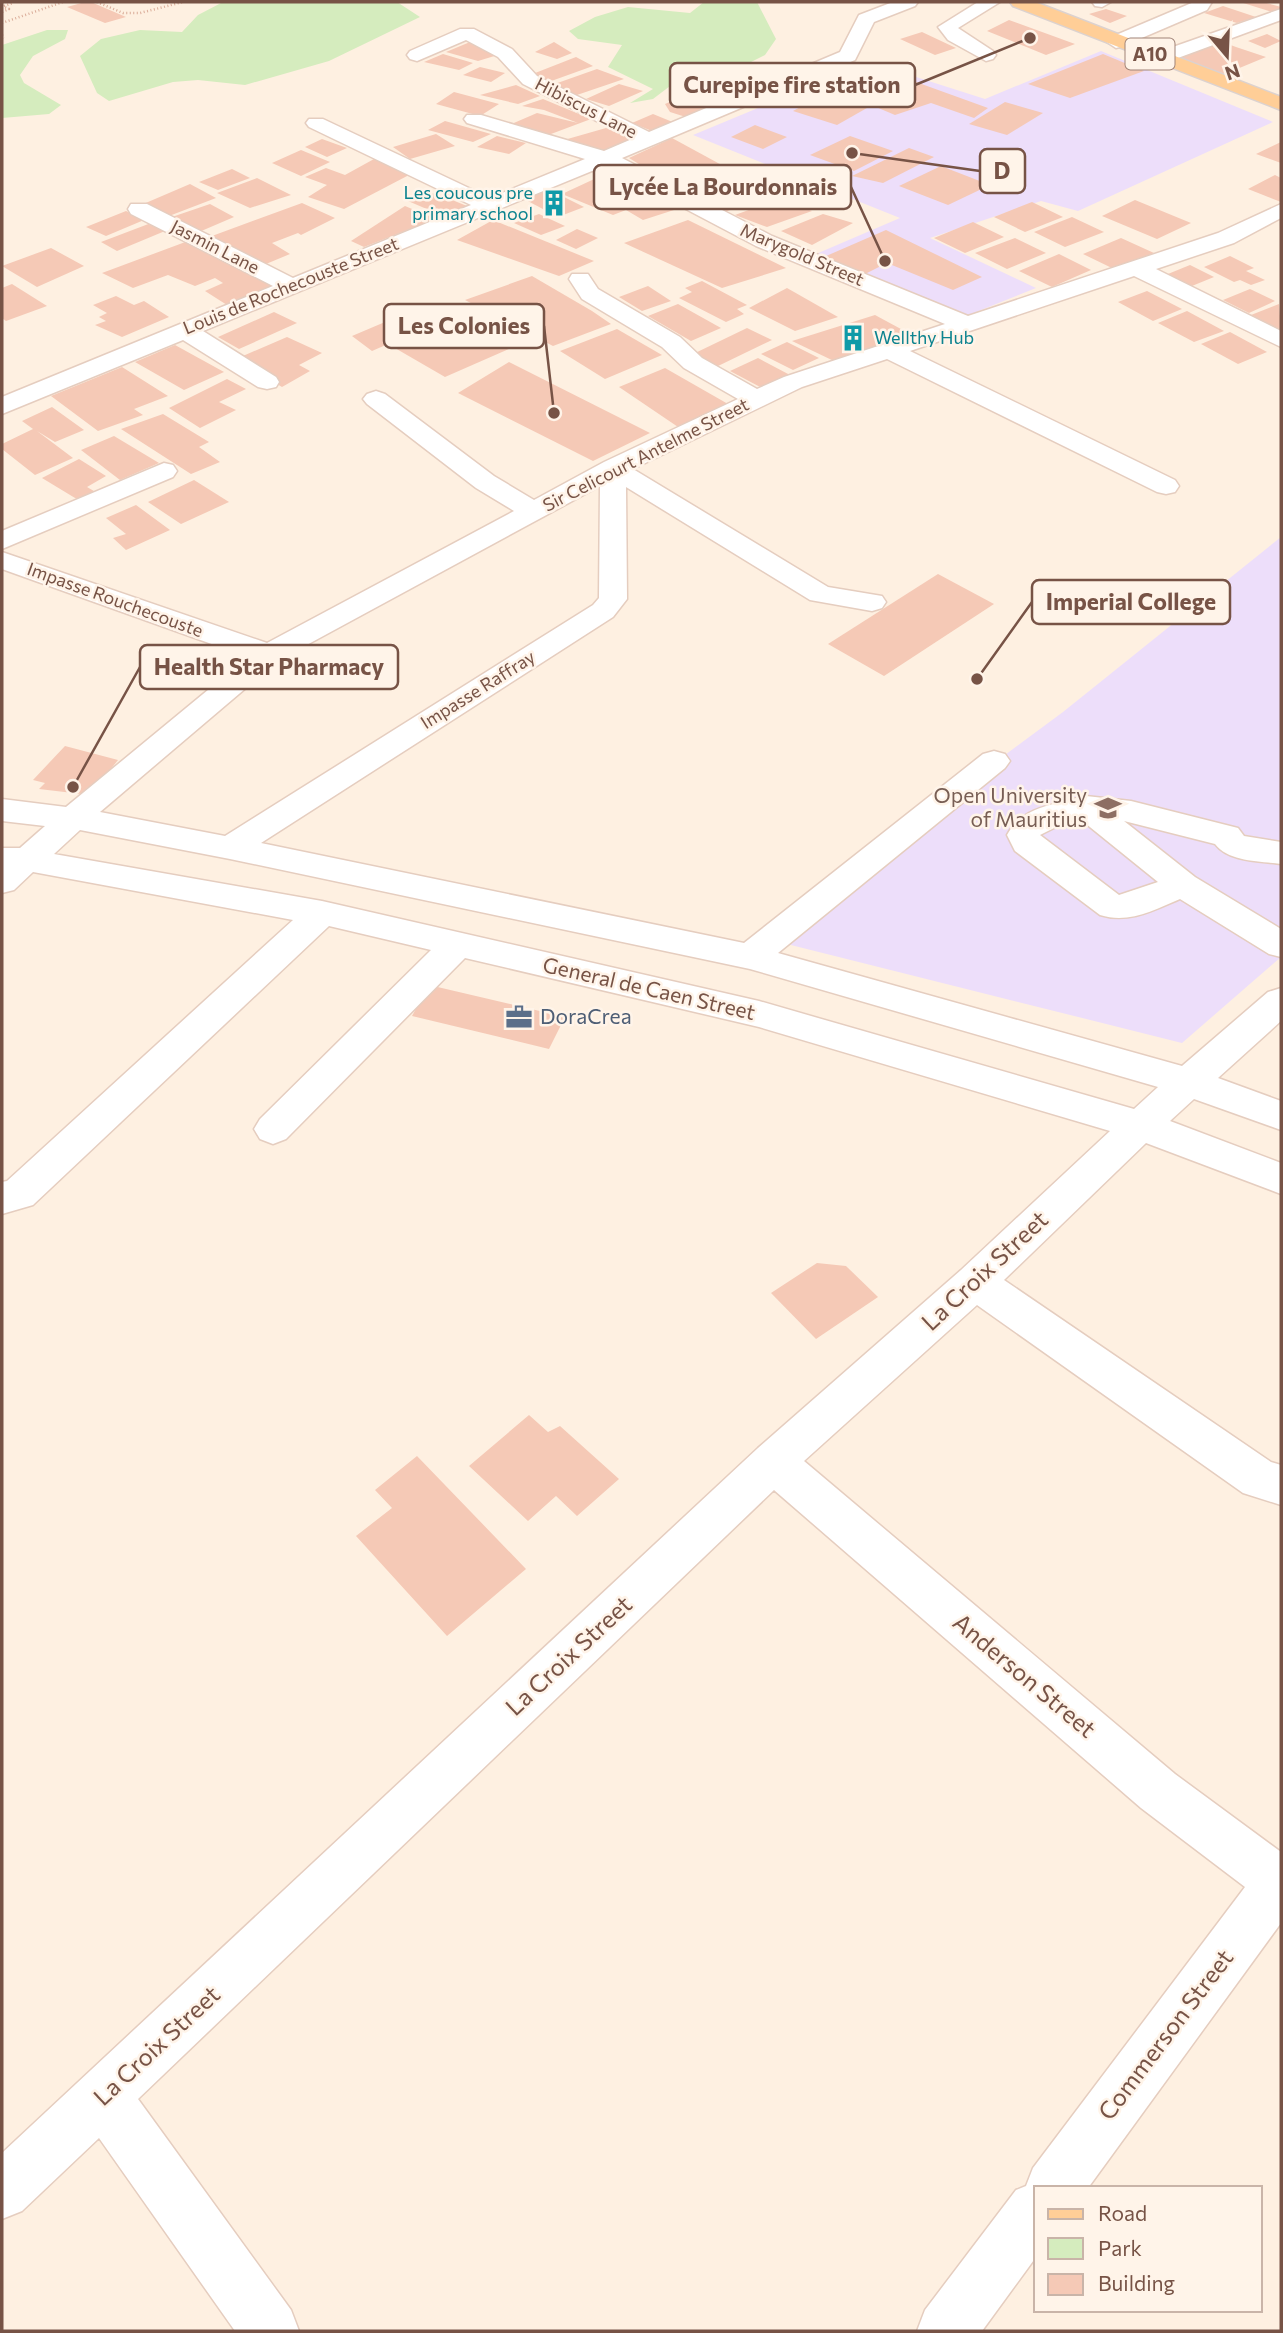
<svg xmlns="http://www.w3.org/2000/svg" width="1283" height="2333" font-family="Commissioner,sans-serif">
	<style>
		.education { fill: #eddefa }
		.green { fill: #d5ecbe }
		.building { fill: #f5c9b6 }
		.lines { fill: none; stroke-linecap: round; stroke-linejoin: round }
		.minor-casing { stroke: #e5cdbf; stroke-width: 3 }
		.major-casing { stroke: #dcd2cf; stroke-width: 3 }
		.path { stroke: #daac99; stroke-width: 2.5; stroke-dasharray: 1 2.5; stroke-linecap: butt }
		.minor { fill: #fff; fill-rule: evenodd }
		.major { fill: #ffce97; fill-rule: evenodd }
		.labels { text-anchor: middle; stroke-width: 5; stroke-linejoin: round; paint-order: stroke }
		.far-street-label { font-size: 18px; fill: #775346; stroke: #fff4e9 }
		.far-culture-label { font-size: 18px; fill: #0d838f; stroke: #fff4e9; text-anchor: end }
		.shield { fill: #fff4e9; stroke: #a08377; stroke-width: 2 }
		.shield-label { font-size: 19px; font-weight: bold; fill: #775346 }
		.education-label { font-size: 21px; fill: #785e54; stroke: #fff4e9; text-anchor: end }
		.street-label { font-size: 21px; fill: #775346; stroke: #fff4e9 }
		.service-label { font-size: 21px; fill: #4e5e75; stroke: #fff4e9; text-anchor: start }
		.near-street-label { font-size: 24px; fill: #775346; stroke: #fff4e9 }
		.leader { fill: none; stroke: #775346; stroke-width: 2.5 }
		.callout-dot { fill: #775346; stroke: #fff4e9; stroke-width: 2.5 }
		.callout { fill: #fff4e9; stroke: #775346; stroke-width: 2.5 }
		.callout-label { font-size: 23px; text-anchor: middle; font-weight: bold; fill: #775346 }
	</style>
	<rect width="100%" height="100%" fill="#fef0e1"/>
	<g class="education">
		<polygon points="1101,51 1273,122 1078,211 1041,201 930,238 1036,288 961,318 809,257 900,218 693,135 869,62 985,99"/>
		<polygon points="1281,537 1281,957 1182,1043 755,936 804,904 1063,712"/>
	</g>
	<g class="green">
		<polygon points="223,2 397,2 420,17 329,61 245,85 198,80 173,82 109,101 97,93 80,56 101,39 140,30 182,32 198,15"/>
		<polygon points="704,2 757,2 776,39 765,55 743,66 695,67 653,99 630,103 653,89 608,67 622,45 578,39 569,31 595,17 628,7 690,13"/>
		<polygon points="47,30 68,30 65,39 33,56 20,75 24,83 61,105 49,114 2,118 2,45"/>
	</g>
	<g class="building">
		<polygon points="85,2 91,2 126,17 105,23 67,7"/>
		<polygon points="1240,2 1263,2 1281,7 1281,10 1275,13"/>
		<polygon points="1223,6 1256,17 1237,23 1204,13"/>
		<polygon points="1106,9 1127,16 1110,23 1089,14"/>
		<polygon points="1009,20 1075,44 1046,55 987,31"/>
		<polygon points="922,32 956,48 935,55 900,39"/>
		<polygon points="1267,34 1281,41 1265,48 1248,41"/>
		<polygon points="1217,40 1236,47 1266,57 1225,74 1172,57"/>
		<polygon points="470,42 501,54 478,61 446,52"/>
		<polygon points="554,42 572,53 557,59 535,52"/>
		<polygon points="443,54 473,63 459,70 424,62"/>
		<polygon points="1103,54 1144,71 1070,98 1028,84"/>
		<polygon points="576,57 593,66 543,84 530,75"/>
		<polygon points="480,67 505,73 491,82 463,75"/>
		<polygon points="597,69 624,79 574,96 549,86"/>
		<polygon points="916,82 988,108 974,118 931,103 895,115 876,107"/>
		<polygon points="619,84 643,91 609,106 586,99"/>
		<polygon points="516,85 540,96 518,104 480,95"/>
		<polygon points="839,86 874,104 837,125 793,111"/>
		<polygon points="454,92 499,104 480,116 436,104"/>
		<polygon points="686,95 716,107 689,118 670,112 665,104"/>
		<polygon points="543,99 591,119 543,137 507,126 537,113 578,123 544,110 522,106"/>
		<polygon points="1005,102 1043,113 1007,135 969,124"/>
		<polygon points="653,114 675,123 652,131 632,123"/>
		<polygon points="445,121 491,134 473,142 428,130"/>
		<polygon points="755,125 787,137 763,149 731,137"/>
		<polygon points="606,128 635,139 602,153 557,142"/>
		<polygon points="436,134 455,146 410,159 393,147"/>
		<polygon points="497,136 526,143 509,154 477,147"/>
		<polygon points="850,136 893,151 854,171 810,155"/>
		<polygon points="672,138 729,169 675,186 629,158"/>
		<polygon points="322,139 347,148 327,157 305,147"/>
		<polygon points="1281,142 1281,163 1256,154"/>
		<polygon points="909,148 934,157 883,183 852,176"/>
		<polygon points="301,150 330,162 301,176 272,163"/>
		<polygon points="374,159 409,175 344,209 308,197 327,185 305,177 326,168 345,175"/>
		<polygon points="941,166 990,185 948,205 899,186"/>
		<polygon points="232,169 250,178 218,190 199,182"/>
		<polygon points="605,174 651,199 674,210 643,220 626,210 613,215 562,194"/>
		<polygon points="1275,175 1281,178 1281,202 1248,189"/>
		<polygon points="257,178 291,195 250,208 217,193"/>
		<polygon points="756,178 783,193 718,214 683,196 704,189 734,199 742,196 727,187"/>
		<polygon points="190,184 216,198 169,216 141,205"/>
		<polygon points="550,190 584,207 558,217 524,199"/>
		<polygon points="435,193 467,206 443,216 408,201"/>
		<polygon points="778,199 812,211 767,227 735,215"/>
		<polygon points="1135,200 1191,223 1157,239 1102,216"/>
		<polygon points="1032,202 1063,217 1025,232 994,217"/>
		<polygon points="302,203 335,218 301,235 298,233 272,243 290,254 266,264 212,236"/>
		<polygon points="210,204 234,217 199,232 169,218"/>
		<polygon points="405,206 436,219 364,247 351,241"/>
		<polygon points="126,211 144,220 106,236 86,227"/>
		<polygon points="539,214 565,226 541,235 514,223"/>
		<polygon points="823,214 853,223 812,245 781,231"/>
		<polygon points="1072,217 1104,232 1065,247 1034,232"/>
		<polygon points="493,220 594,261 559,276 457,240"/>
		<polygon points="688,220 786,268 722,288 624,243"/>
		<polygon points="973,222 1004,237 965,253 934,238"/>
		<polygon points="151,223 165,231 117,251 101,242"/>
		<polygon points="577,229 598,238 576,249 556,240"/>
		<polygon points="886,230 982,277 953,290 887,263 859,277 817,260"/>
		<polygon points="1015,238 1046,253 1007,269 975,253"/>
		<polygon points="1121,238 1154,253 1116,270 1083,254"/>
		<polygon points="188,241 273,285 227,305 205,291 223,283 215,278 195,286 168,275 133,288 102,273"/>
		<polygon points="51,248 84,266 37,287 2,266"/>
		<polygon points="1059,254 1091,270 1052,287 1019,271"/>
		<polygon points="1230,256 1254,268 1246,271 1265,280 1251,285 1240,280 1234,282 1204,267"/>
		<polygon points="1190,265 1214,277 1187,288 1163,276"/>
		<polygon points="532,276 592,311 611,324 553,346 465,300"/>
		<polygon points="702,281 747,305 737,309 744,314 726,322 679,298 692,292 685,288"/>
		<polygon points="12,284 47,306 6,321 2,318 2,288"/>
		<polygon points="648,286 671,301 642,311 619,297"/>
		<polygon points="787,288 838,317 795,331 749,308"/>
		<polygon points="1250,289 1275,301 1249,313 1223,300"/>
		<polygon points="1147,291 1182,309 1153,321 1118,302"/>
		<polygon points="116,296 134,305 144,301 169,317 122,337 95,325 106,321 99,317 107,313 93,305"/>
		<polygon points="678,304 721,328 691,341 648,316"/>
		<polygon points="1279,304 1281,330 1251,315"/>
		<polygon points="1187,311 1224,331 1194,342 1158,323"/>
		<polygon points="274,312 297,323 239,349 218,337"/>
		<polygon points="464,313 518,345 445,377 388,344 372,351 352,336 385,322 406,335"/>
		<polygon points="875,315 912,335 836,362 792,341"/>
		<polygon points="747,328 772,340 716,367 691,355"/>
		<polygon points="617,329 662,355 605,379 560,351"/>
		<polygon points="1230,332 1267,352 1238,364 1201,344"/>
		<polygon points="287,337 322,353 299,365 310,371 282,387 236,359"/>
		<polygon points="787,342 819,358 793,370 761,354"/>
		<polygon points="175,345 224,372 184,390 135,362"/>
		<polygon points="758,358 790,375 762,388 730,371"/>
		<polygon points="509,362 650,433 593,461 458,393"/>
		<polygon points="122,367 168,396 134,409 143,415 98,431 51,396"/>
		<polygon points="665,368 735,408 684,431 619,387"/>
		<polygon points="227,379 246,389 219,402 236,410 200,428 169,408"/>
		<polygon points="52,407 84,430 55,442 37,431 73,458 35,475 2,449 2,444 33,429 22,421"/>
		<polygon points="163,414 209,442 199,447 220,462 191,474 121,429"/>
		<polygon points="114,436 159,463 120,480 81,450"/>
		<polygon points="79,459 106,476 87,487 99,494 80,501 42,478"/>
		<polygon points="194,480 229,502 181,524 148,502"/>
		<polygon points="136,505 170,530 126,550 113,538 126,534 106,518"/>
		<polygon points="938,574 994,604 884,676 828,644"/>
		<polygon points="65,746 118,760 90,795 39,789 45,783 33,780"/>
		<polygon points="429,985 565,1017 549,1049 412,1016"/>
		<polygon points="817,1263 846,1266 878,1297 816,1339 771,1293"/>
		<polygon points="529,1415 548,1432 560,1426 619,1479 577,1516 556,1496 528,1521 469,1466"/>
		<polygon points="417,1456 526,1569 447,1636 356,1536 392,1508 375,1490"/>
	</g>
	<g class="lines">
		<g class="minor-casing">
			<g id="minor">
				<path d="M 893,2 L 918,2 L 915,6 L 874,22 L 855,60 L 622,158 L 772,236 L 968,316 L 1218,233 L 1281,204 L 1281,218 L 1234,243 L 1156,269 L 1281,331 L 1281,347 L 1134,276 L 910,351 L 1175,480 L 1179,486 L 1175,492 L 1166,494 L 1157,492 L 887,359 L 802,387 L 633,469 L 828,587 L 882,596 L 886,602 L 882,608 L 872,611 L 810,600 L 626,487 L 627,599 L 613,617 L 261,843 L 744,943 L 983,754 L 994,751 L 1005,754 L 1010,761 L 1005,768 L 778,953 L 1182,1066 L 1268,992 L 1281,988 L 1281,1021 L 1218,1078 L 1281,1101 L 1281,1130 L 1194,1099 L 1170,1121 L 1281,1163 L 1281,1194 L 1146,1143 L 1004,1280 L 1271,1462 L 1281,1465 L 1281,1505 L 1243,1493 L 977,1305 L 804,1461 L 1175,1774 L 1281,1852 L 1281,1923 L 1088,2188 L 1036,2188 L 1036,2257 L 982,2331 L 917,2331 L 925,2310 L 1016,2190 L 1026,2186 L 1033,2168 L 1245,1887 L 1141,1808 L 774,1490 L 138,2099 L 291,2310 L 299,2331 L 235,2331 L 99,2138 L 22,2211 L 2,2219 L 2,2153 L 758,1448 L 961,1270 L 1110,1131 L 759,1027 L 465,958 L 286,1139 L 273,1144 L 260,1139 L 254,1129 L 260,1119 L 431,950 L 329,926 L 33,1205 L 2,1214 L 2,1182 L 7,1181 L 293,920 L 33,872 L 14,890 L 2,893 L 2,848 L 20,848 L 45,826 L 2,821 L 2,799 L 66,807 L 248,657 L 2,569 L 2,552 L 267,643 L 514,511 L 476,488 L 367,404 L 363,399 L 367,394 L 376,391 L 385,394 L 494,476 L 534,500 L 604,462 L 738,399 L 684,368 L 662,347 L 582,299 L 569,279 L 572,274 L 588,274 L 598,289 L 680,337 L 702,358 L 757,389 L 784,377 L 945,324 L 756,246 L 604,166 L 203,331 L 276,377 L 279,382 L 276,387 L 267,389 L 258,387 L 183,340 L 2,414 L 2,397 L 273,286 L 131,214 L 128,209 L 131,204 L 147,204 L 293,278 L 471,205 L 309,127 L 306,123 L 309,119 L 323,119 L 490,198 L 585,159 L 467,123 L 464,119 L 467,115 L 481,115 L 604,151 L 632,139 L 523,84 L 498,57 L 466,40 L 417,61 L 410,59 L 407,55 L 410,51 L 460,29 L 474,29 L 512,49 L 537,76 L 649,132 L 840,52 L 859,15 ZM 600,486 L 599,598 L 593,605 L 225,836 L 100,812 L 279,660 ZM 80,830 L 230,859 L 750,969 L 1158,1087 L 1134,1109 L 759,1001 L 322,901 L 54,854 Z"/>
				<polygon points="978,2 1000,2 958,28 993,51 996,55 993,59 986,61 948,40 938,27"/>
				<polygon points="1092,2 1111,2 1102,7 1095,6"/>
				<polygon points="1194,2 1212,2 1207,10 1123,46 1116,48 1107,42 1109,38"/>
				<polygon points="1281,9 1281,20 1167,62 1153,62 1150,58 1153,54"/>
				<polygon points="164,463 173,465 177,471 173,477 2,549 2,531"/>
				<path d="M 1086,796 L 1131,801 L 1238,828 L 1244,836 L 1281,842 L 1281,864 C 1259,861 1229,862 1215,844 L 1124,821 L 1195,877 L 1281,929 L 1281,957 L 1269,954 L 1180,899 C 1154,910 1129,924 1100,915 L 1015,851 L 1007,835 C 1022,806 1057,804 1086,796 ZM 1080,819 L 1158,882 L 1119,895 L 1040,835 L 1068,821 Z"/>
			</g>
		</g>
		<g class="major-casing">
			<polygon id="major" points="1010,2 1035,2 1281,97 1281,110 1013,6"/>
		</g>
		<g class="path">
			<polyline points="97,2 123,13 140,13 183,2"/>
			<polyline points="2,6 9,9 2,12"/>
			<polyline points="4,6 13,3"/>
			<polyline points="2,23 63,2"/>
			<polyline points="2,35 4,38"/>
		</g>
		<use href="#minor" class="minor"/>
		<use href="#major" class="major"/>
	</g>
	<defs>
		<g id="building-bare" transform="scale(2.1)"><path d="M-4-6H4V6H1V3H-1V6H-4ZM-2.5-4.3h1.7v1.8h-1.7ZM.8-4.3h1.7v1.8H.8ZM-2.5-1h1.7V.8h-1.7ZM.8-1h1.7V.8H.8Z" fill="#0f9aa8" stroke="#fff4e9" stroke-width="2.5" paint-order="stroke"/></g>
		<g id="university-bare" transform="scale(2.1)"><path d="M0-5L7-2L0 1L-7-2ZM-4 1L0 2.5L4 1V4Q0 6-4 4Z" fill="#8d6e63" stroke="#fff4e9" stroke-width="2.5" paint-order="stroke"/></g>
		<g id="office-bare" transform="scale(2.1)"><path d="M-6-3h4V-5.5h4V-3h4V5H-6ZM-1-4.5V-3h2v-1.5ZM-6 0V1H6V0Z" fill="#5c6f8a" stroke="#fff4e9" stroke-width="2.5" paint-order="stroke"/></g>
	</defs>
	<g fill-rule="evenodd">
		<use href="#building-bare" x="554" y="203"/>
		<use href="#building-bare" x="853" y="338"/>
		<use href="#university-bare" x="1108" y="808"/>
		<use href="#office-bare" x="519" y="1017"/>
	</g>
	<g class="labels">
		<g class="far-street-label">
			<text transform="translate(586 108) rotate(27)" y="6">Hibiscus Lane</text>
			<text transform="translate(215 247) rotate(27)" y="6">Jasmin Lane</text>
			<text transform="translate(802 255) rotate(23)" y="6">Marygold Street</text>
			<text transform="translate(291 286) rotate(-22)" y="6">Louis de Rochecouste Street</text>
			<text transform="translate(646 455) rotate(-27)" y="6">Sir Celicourt Antelme Street</text>
			<text transform="translate(115 600) rotate(20)" y="6">Impasse Rouchecouste</text>
			<text transform="translate(478 690) rotate(-32)" y="6">Impasse Raffray</text>
		</g>
		<g class="far-culture-label">
			<text x="533" y="199">Les coucous pre<tspan x="533" dy="21">primary school</tspan></text>
			<text x="874" y="344" text-anchor="start">Wellthy Hub</text>
		</g>
		<rect class="shield" x="1125.5" y="38.5" width="49" height="31" rx="5"/>
		<g class="shield-label">
			<text x="1150" y="61">A10</text>
		</g>
		<g class="education-label">
			<text x="1087" y="803">Open University<tspan x="1087" dy="24">of Mauritius</tspan></text>
		</g>
		<g class="street-label">
			<text transform="translate(649 989) rotate(13)" y="7">General de Caen Street</text>
		</g>
		<g class="service-label">
			<text x="540" y="1024">DoraCrea</text>
		</g>
		<g class="near-street-label">
			<text transform="translate(985 1271) rotate(-43)" y="8">La Croix Street</text>
			<text transform="translate(569 1656) rotate(-43)" y="8">La Croix Street</text>
			<text transform="translate(1024 1676) rotate(40)" y="8">Anderson Street</text>
			<text transform="translate(1166 2035) rotate(-53)" y="8">Commerson Street</text>
			<text transform="translate(157 2046) rotate(-43)" y="8">La Croix Street</text>
		</g>
	</g>
	<path class="leader" d="M1030 38L915 85M852 153L980 171M885 261L851 187M554 413L544 326M977 679L1032 602M73 787L140 667"/>
	<g class="callout-dot">
		<circle cx="1030" cy="38" r="7"/>
		<circle cx="852" cy="153" r="7"/>
		<circle cx="885" cy="261" r="7"/>
		<circle cx="554" cy="413" r="7"/>
		<circle cx="977" cy="679" r="7"/>
		<circle cx="73" cy="787" r="7"/>
	</g>
	<g class="callout">
		<rect x="670" y="63" width="245" height="44" rx="7"/>
		<rect x="980" y="149" width="45" height="44" rx="7"/>
		<rect x="594" y="165" width="257" height="44" rx="7"/>
		<rect x="384" y="304" width="160" height="44" rx="7"/>
		<rect x="1032" y="580" width="198" height="44" rx="7"/>
		<rect x="140" y="645" width="258" height="44" rx="7"/>
	</g>
	<g class="callout-label">
		<text x="792" y="93">Curepipe fire station</text>
		<text x="1002" y="179">D</text>
		<text x="723" y="195">Lycée La Bourdonnais</text>
		<text x="464" y="334">Les Colonies</text>
		<text x="1131" y="610">Imperial College</text>
		<text x="269" y="675">Health Star Pharmacy</text>
	</g>
	<rect width="1283" height="2333" fill="none" stroke="#775346" stroke-width="7"/>
	<rect x="1034" y="2186" width="228" height="126" fill="#fff4e9" stroke="#c9b4a8" stroke-width="2"/>
	<rect x="1048" y="2209" width="35" height="10" fill="#ffce97" stroke="#c9b4a8" stroke-width="2"/>
	<text x="1098" y="2221" font-size="21" fill="#775346">Road</text>
	<rect x="1048" y="2238" width="35" height="21" fill="#d5ecbe" stroke="#c9b4a8" stroke-width="2"/>
	<text x="1098" y="2256" font-size="21" fill="#775346">Park</text>
	<rect x="1048" y="2274" width="35" height="21" fill="#f5c9b6" stroke="#c9b4a8" stroke-width="2"/>
	<text x="1098" y="2291" font-size="21" fill="#775346">Building</text>
	<g transform="translate(1227 56) rotate(161)" stroke="#fff4e9" stroke-width="5" paint-order="stroke">
	<path d="M0-5L12 26L0 18L-12 26Z" fill="#775346"/>
	<text y="-10" font-size="19" font-weight="bold" text-anchor="middle" fill="#775346">N</text>
	</g>
</svg>
